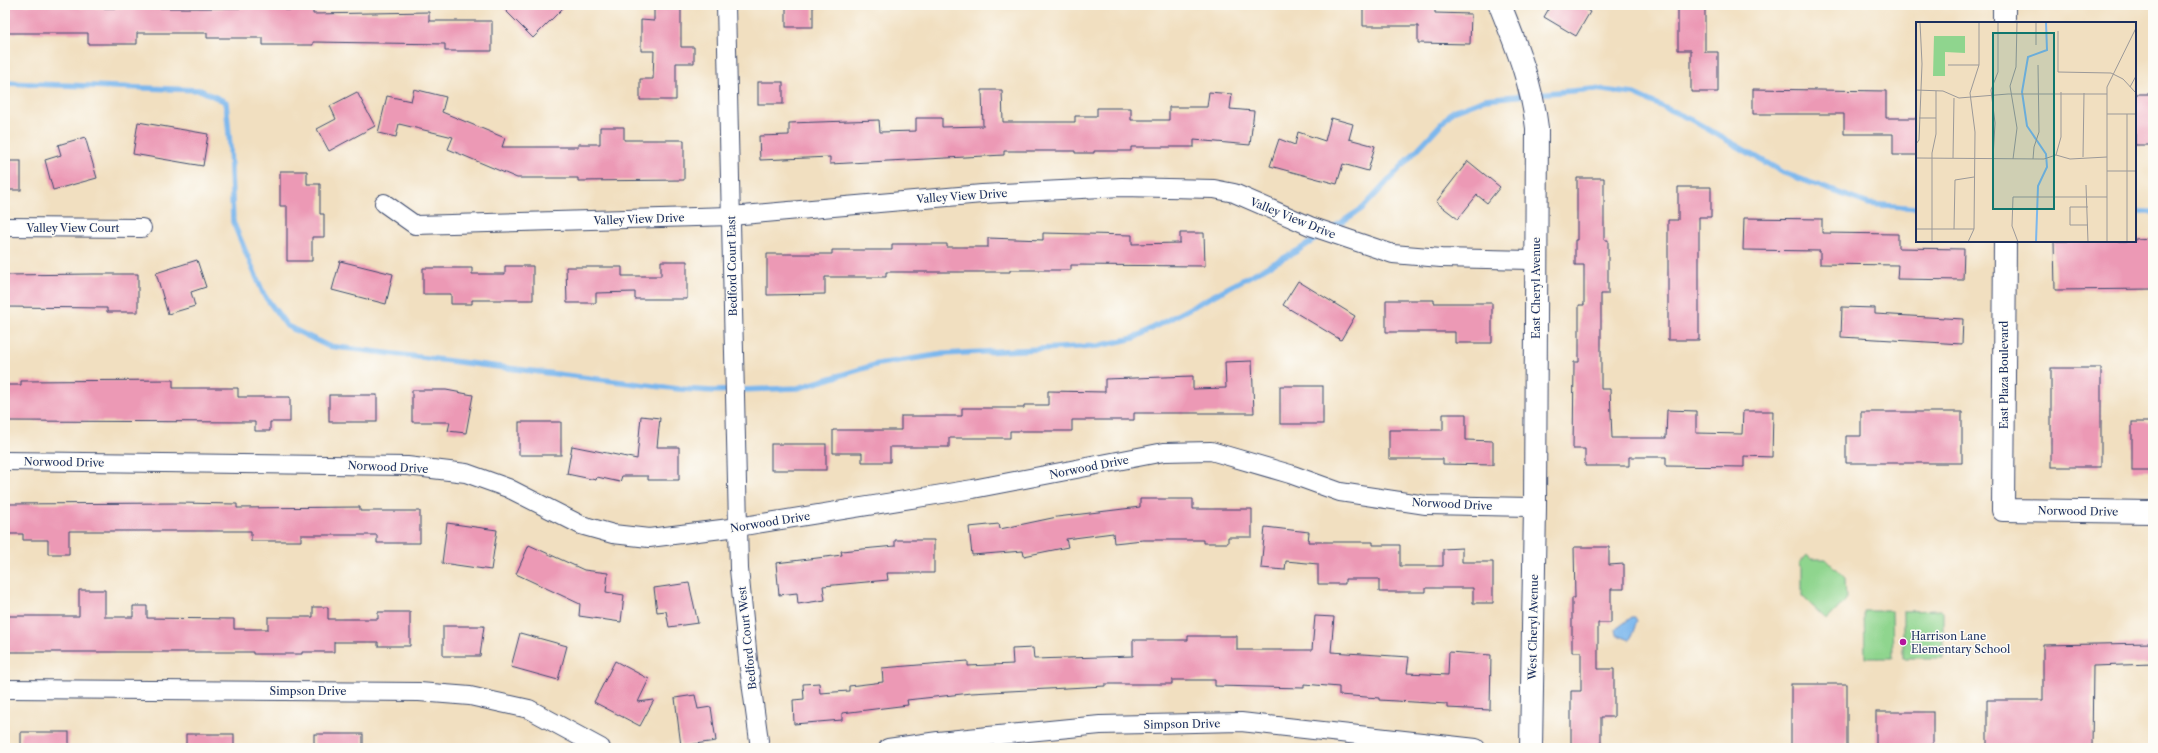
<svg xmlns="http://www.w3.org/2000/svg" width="2158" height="753" font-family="'Libre Caslon Text',serif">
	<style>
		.green { fill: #8fd58e; stroke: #558276 }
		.water { fill: #7cb7ed; stroke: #4c73a6 }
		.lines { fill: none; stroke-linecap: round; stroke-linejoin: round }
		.stream { stroke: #7cb7ed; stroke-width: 5.5 }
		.building { fill: #ec99b5 }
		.street-casing { stroke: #3b496d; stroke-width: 20 }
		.secondary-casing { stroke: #3b496d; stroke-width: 24 }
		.street { stroke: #fff; stroke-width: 18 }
		.secondary { stroke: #fff; stroke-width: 22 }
		.poi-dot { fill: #b5179e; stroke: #fdfcf7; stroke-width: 1.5 }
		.labels { text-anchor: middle; stroke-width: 3; stroke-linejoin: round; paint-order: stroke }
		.street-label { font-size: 11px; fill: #1b2f5e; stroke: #fdfcf7 }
		.poi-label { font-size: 11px; fill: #1b2f5e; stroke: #fdfcf7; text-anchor: start }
		.inset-river { fill: none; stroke: #7cb7ed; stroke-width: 2 }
		.inset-road { fill: none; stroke: #9b9999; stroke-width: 1 }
		.view { fill: #0f766e; fill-opacity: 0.15; stroke: #0f766e; stroke-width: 2 }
		.inset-edge { fill: none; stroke: #1b2f5e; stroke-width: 2 }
	</style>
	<rect width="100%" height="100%" fill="#fdfcf7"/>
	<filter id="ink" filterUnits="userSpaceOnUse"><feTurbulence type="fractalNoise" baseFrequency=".025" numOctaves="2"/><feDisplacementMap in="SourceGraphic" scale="8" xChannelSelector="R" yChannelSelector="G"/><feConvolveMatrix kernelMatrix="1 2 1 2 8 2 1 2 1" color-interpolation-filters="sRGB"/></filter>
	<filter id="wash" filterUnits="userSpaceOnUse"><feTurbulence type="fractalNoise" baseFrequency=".012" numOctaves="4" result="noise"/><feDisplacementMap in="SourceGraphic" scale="16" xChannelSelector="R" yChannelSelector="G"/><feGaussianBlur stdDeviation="0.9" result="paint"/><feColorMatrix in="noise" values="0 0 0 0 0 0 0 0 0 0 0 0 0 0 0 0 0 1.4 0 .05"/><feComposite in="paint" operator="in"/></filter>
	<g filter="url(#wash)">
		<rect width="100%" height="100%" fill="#f1dfc0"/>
		<g class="green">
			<polygon points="1807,555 1811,559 1826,559 1845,578 1846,600 1827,620 1802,596 1802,567 1799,564"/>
			<polygon points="1940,610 1943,612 1943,658 1903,658 1903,611"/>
			<polygon points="1864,611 1892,611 1893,658 1865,658"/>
		</g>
		<polygon class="water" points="1632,617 1635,617 1637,621 1630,640 1617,635 1616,629"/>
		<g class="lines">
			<g class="stream">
				<polyline points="5,83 200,90 226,102 230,146 233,222 264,295 287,326 328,346 679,389 713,391 798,388 878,364 944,354 1098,346 1134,338 1297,251 1322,235"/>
				<polyline points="1536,94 1594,89 1634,94 1692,120 1784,173 1869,204 1917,208"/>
				<polyline points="2135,212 2153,212"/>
				<polyline points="1331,229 1363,208 1453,111 1485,99 1527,95"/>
			</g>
		</g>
		<g id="blocks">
			<g class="building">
				<polygon points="5,5 80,5 80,8 263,8 263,5 286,5 286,10 313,10 313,14 429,12 429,21 492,21 492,51 445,51 445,44 313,42 313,45 263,45 263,38 207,38 207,33 137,33 137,44 88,44 88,33 5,33"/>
				<polygon points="500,5 566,5 533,38"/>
				<rect x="786" y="5" width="27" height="22"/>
				<polygon points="1363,5 1435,7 1435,13 1471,14 1470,44 1418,43 1418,26 1363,26"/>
				<polygon points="1551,5 1578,5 1590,12 1576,36 1544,17"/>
				<polygon points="1678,5 1705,5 1705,52 1718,52 1718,92 1691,92 1691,50 1678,50"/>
				<polygon points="654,7 681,7 681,47 694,47 694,63 676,63 676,100 640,100 640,79 653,79 654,51 641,51 641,20 654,21"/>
				<rect x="758" y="82" width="25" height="22"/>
				<polygon points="414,89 446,97 442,112 505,138 502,147 578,147 578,144 600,144 600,127 624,127 624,140 684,140 684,180 578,181 578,178 517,178 448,149 453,137 399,124 396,137 378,133 387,96 411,101"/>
				<polygon points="1753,89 1886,91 1886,118 1917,118 1917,155 1893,155 1893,134 1844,134 1844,114 1753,114"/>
				<polygon points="982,90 1002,90 1003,122 1075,122 1075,116 1097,116 1097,108 1131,108 1131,120 1169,120 1169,107 1207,107 1209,92 1232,94 1230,109 1254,111 1250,145 1194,140 1194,147 1131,147 1131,151 1094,151 1094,153 1075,153 1075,151 1004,151 1004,155 830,164 830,157 760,160 759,136 789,135 789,123 879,120 880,132 916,131 916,118 942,118 942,127 983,126"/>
				<polygon points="357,92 375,126 329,151 317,129 336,119 330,106"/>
				<rect x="2135" y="94" width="18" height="51"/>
				<polygon points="1331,118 1353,124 1349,139 1375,146 1368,171 1343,164 1337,184 1270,166 1279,139 1295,145 1298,132 1325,141"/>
				<polygon points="138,122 208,134 203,166 133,154"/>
				<polygon points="85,137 97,178 53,190 45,160 61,155 58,145"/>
				<rect x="5" y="161" width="16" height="29"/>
				<polygon points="1468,161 1500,187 1487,203 1477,195 1458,219 1436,202"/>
				<polygon points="280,171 307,171 307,184 320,184 320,214 324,214 324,237 312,237 312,261 287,261 287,206 280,206"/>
				<polygon points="1577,178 1604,178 1604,240 1608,240 1608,294 1601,294 1601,389 1610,389 1612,438 1666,438 1667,410 1696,411 1696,433 1742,434 1743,411 1773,411 1772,457 1744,456 1744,467 1666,466 1666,457 1629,457 1629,466 1585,466 1585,449 1573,449 1574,362 1579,362 1579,305 1584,305 1584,265 1575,265 1575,240 1577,240"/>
				<polygon points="1678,187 1711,187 1711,217 1699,217 1699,340 1668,340 1668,220 1678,220"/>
				<polygon points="1744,218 1822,219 1822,233 1898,234 1898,248 1964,249 1963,280 1897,279 1898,265 1820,264 1820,251 1743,250"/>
				<polygon points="1043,233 1132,235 1132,244 1180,243 1180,233 1204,233 1205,266 1071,265 1071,270 1010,270 1010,272 886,272 886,277 825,277 825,294 767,295 767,254 832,254 832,250 892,250 892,244 947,244 947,247 988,247 988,238 1043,240"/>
				<polygon points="2153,238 2153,289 2055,290 2054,241 2135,241 2135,239"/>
				<polygon points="197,260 206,287 191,292 195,306 168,314 156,273"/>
				<polygon points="340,261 393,274 386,304 332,290"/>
				<polygon points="661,261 687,261 687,299 635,299 635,292 596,293 596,303 567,303 566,267 622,267 622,276 661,276"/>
				<polygon points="505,266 533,266 533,300 472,300 472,304 451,304 451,294 423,294 423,268 472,268 472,274 505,274"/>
				<polygon points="93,274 138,274 138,312 107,312 107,308 5,307 5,275"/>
				<polygon points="1298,281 1355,316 1341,340 1283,305"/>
				<polygon points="1386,300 1434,300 1434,303 1492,303 1492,343 1455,343 1455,332 1386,332"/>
				<polygon points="1842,307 1875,308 1875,314 1963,319 1962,344 1841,337"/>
				<polygon points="1252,361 1254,413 1134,413 1134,420 1072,420 1072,431 1010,431 1010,438 949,438 949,447 890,447 890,462 862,462 862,453 833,453 833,430 901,430 901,416 962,416 962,408 1024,408 1024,405 1048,405 1048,391 1105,392 1105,379 1193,376 1193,389 1226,388 1225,362"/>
				<rect x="2051" y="368" width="50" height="99"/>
				<polygon points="173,380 173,388 238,388 238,397 290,397 290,422 270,422 270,431 255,431 255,422 5,421 5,385 21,385 21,381"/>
				<rect x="1280" y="386" width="43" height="38"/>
				<polygon points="412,390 446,390 473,395 466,433 448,431 450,422 412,422"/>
				<rect x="329" y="395" width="48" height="27"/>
				<polygon points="1861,412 1962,412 1962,463 1846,463 1846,436 1861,436"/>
				<polygon points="1443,414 1466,414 1466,440 1493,441 1493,465 1443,464 1443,459 1389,459 1389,430 1443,430"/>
				<polygon points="641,416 660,418 657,447 679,447 679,480 648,480 648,476 622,476 620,482 597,477 596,480 567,474 572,446 637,459"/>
				<rect x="519" y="422" width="42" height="33"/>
				<rect x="2132" y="422" width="21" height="49"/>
				<rect x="771" y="444" width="55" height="26"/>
				<polygon points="1140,499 1193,499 1193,509 1252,509 1252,537 1228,537 1228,543 1203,543 1203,540 1143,540 1114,543 1113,533 1066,539 1068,547 1024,556 1023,551 972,555 969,527 999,524 1000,529 1057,517 1140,507"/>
				<polygon points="179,503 237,504 237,508 360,507 360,511 420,511 420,543 377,543 377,535 301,535 301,541 251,541 251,531 69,531 69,554 48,554 48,540 23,540 23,534 5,534 5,504"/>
				<polygon points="447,523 497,530 491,570 442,563"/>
				<polygon points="1265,527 1309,532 1308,542 1373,542 1373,545 1400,545 1400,566 1443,566 1443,549 1462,548 1462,562 1493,562 1493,603 1473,603 1473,588 1426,588 1426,592 1379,592 1379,579 1345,579 1345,584 1318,584 1318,564 1286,561 1285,570 1261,568"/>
				<polygon points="895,540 934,540 934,573 887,573 888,580 823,586 825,600 798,604 797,593 779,595 776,563 842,555 841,551 895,546"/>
				<polygon points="529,545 584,570 608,573 606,592 624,595 621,622 579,616 580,604 516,574"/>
				<polygon points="1574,547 1609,547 1609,565 1624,564 1624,589 1611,589 1611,623 1598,623 1598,669 1614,669 1614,717 1601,717 1601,748 1571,748 1571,691 1581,691 1581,652 1572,652 1572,598 1575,598"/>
				<polygon points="689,583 698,623 669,627 666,611 657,612 654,588"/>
				<polygon points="79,590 105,590 105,617 133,617 133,606 147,606 147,618 234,619 234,629 268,629 268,617 313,617 313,607 328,607 328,619 378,619 378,612 410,612 410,646 378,646 378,642 334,642 334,652 302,652 302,654 253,654 253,652 5,652 5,616 79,616"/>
				<polygon points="1315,616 1334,617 1331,652 1409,657 1407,673 1448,675 1449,652 1491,655 1490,710 1447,708 1447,704 1379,700 1379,698 1339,695 1339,687 1304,684 1304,688 1215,686 1215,680 1172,680 1172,684 1105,684 1105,686 971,693 907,700 908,705 842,713 842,720 794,724 793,700 804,699 803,684 819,683 820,693 849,691 849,686 883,682 882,668 968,661 968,666 1013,664 1012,649 1033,648 1034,659 1133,656 1133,640 1188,640 1188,636 1237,636 1237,650 1312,650"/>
				<polygon points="443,626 484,626 480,656 443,656"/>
				<polygon points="520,633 567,646 558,680 511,667"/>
				<polygon points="2153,643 2153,664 2093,666 2092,748 1987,748 1987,700 2043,700 2043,645"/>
				<polygon points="615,661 649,679 638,702 654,700 640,726 594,702"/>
				<rect x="1791" y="684" width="56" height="64"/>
				<polygon points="695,695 698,709 711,707 716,741 681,746 675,698"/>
				<rect x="1876" y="712" width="57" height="36"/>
				<rect x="21" y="732" width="48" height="16"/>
				<rect x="186" y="734" width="48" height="14"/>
				<rect x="314" y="734" width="49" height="14"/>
			</g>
		</g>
	</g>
	<g filter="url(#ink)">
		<use href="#blocks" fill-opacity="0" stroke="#3b496d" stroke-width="1"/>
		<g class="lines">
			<g class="street-casing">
				<g id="street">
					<polyline points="726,5 739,569 748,660 760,748"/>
					<polyline points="384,203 415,225 731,216 982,194 1122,187 1214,189 1234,193 1310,226 1393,254 1441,258 1536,260"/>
					<polyline points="5,227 142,228"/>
					<polyline points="5,461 407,466 466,473 508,488 581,525 613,534 649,538 738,527 973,489 1164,452 1211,451 1290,474 1340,492 1426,505 1535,507"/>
					<polyline points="5,689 419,692 470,696 529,709 601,748"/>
					<polyline points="888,748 938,741 1100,725 1241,722 1476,748"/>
				</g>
			</g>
			<g class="secondary-casing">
				<g id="secondary">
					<path d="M 1500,5 C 1516,45 1532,84 1537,128 L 1535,507 L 1531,748"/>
					<polyline points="2004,5 2004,23"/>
					<polyline points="2005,241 2003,510 2153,512"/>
				</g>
			</g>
			<use href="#street" class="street"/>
			<use href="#secondary" class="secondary"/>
		</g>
	</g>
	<circle class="poi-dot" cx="1903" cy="642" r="4"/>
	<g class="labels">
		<g class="street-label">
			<text transform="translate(962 196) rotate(-4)" y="4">Valley View Drive</text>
			<text transform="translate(1293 218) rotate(22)" y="4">Valley View Drive</text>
			<text transform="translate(639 219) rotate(-2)" y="4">Valley View Drive</text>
			<text x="73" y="232">Valley View Court</text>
			<text transform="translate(732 266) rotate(-91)" y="4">Bedford Court East</text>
			<text transform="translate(1536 288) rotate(-90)" y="4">East Cheryl Avenue</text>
			<text transform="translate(2004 375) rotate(-90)" y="4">East Plaza Boulevard</text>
			<text transform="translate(64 462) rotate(1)" y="4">Norwood Drive</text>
			<text transform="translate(388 467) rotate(3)" y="4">Norwood Drive</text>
			<text transform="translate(1089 467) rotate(-11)" y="4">Norwood Drive</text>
			<text transform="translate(1452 504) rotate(3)" y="4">Norwood Drive</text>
			<text transform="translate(2078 511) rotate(1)" y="4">Norwood Drive</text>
			<text transform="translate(770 522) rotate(-9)" y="4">Norwood Drive</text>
			<text transform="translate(1533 627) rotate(-89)" y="4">West Cheryl Avenue</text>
			<text transform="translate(747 638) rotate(-96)" y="4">Bedford Court West</text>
			<text x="308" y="695">Simpson Drive</text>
			<text transform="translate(1182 724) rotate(-1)" y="4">Simpson Drive</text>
		</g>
		<g class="poi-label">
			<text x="1911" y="640">Harrison Lane<tspan x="1911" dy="13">Elementary School</tspan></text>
		</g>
	</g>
	<g transform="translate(1916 22)">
		<rect width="220" height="220" fill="#f1dfc0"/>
		<path d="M 18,14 L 49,14 L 49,31 L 29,30 L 29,54 L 17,54 Z" fill="#8fd58e"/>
		<path class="inset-river" d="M 120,220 L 122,164 L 131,145 L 130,132 L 111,104 L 106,70 L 112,35 L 131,28 L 130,0"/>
		<path class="inset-road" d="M 142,9 L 142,50 L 195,51 L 207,57 L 220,71M 120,23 L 120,0M 32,43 L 63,43M 214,65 L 220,54M 0,68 L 27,69 L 43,76 L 92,72 L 191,72M 191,92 L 220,92M 211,92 L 211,220M 3,96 L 20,96M 0,122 L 3,118 L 6,42 L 4,0M 140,133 L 145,115 L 145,70M 140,133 L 154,137 L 191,135M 167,135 L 168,71M 0,136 L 128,137 L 140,133M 37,136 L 38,76M 77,136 L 79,101 L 75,68 L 82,50 L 82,0M 97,137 L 101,106 L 94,64 L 100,45 L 101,0M 117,137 L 118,125 L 123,110 L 122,43M 191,149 L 220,149M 170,163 L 172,220M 172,203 L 154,203 L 154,185 L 172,185M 0,207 L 58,207M 38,207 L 39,158 L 58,155M 16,220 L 16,131 L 20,112 L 20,69M 52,220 L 58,207 L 59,110 L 54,71 L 63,43 L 63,0M 102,220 L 96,204 L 97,175 L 191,175M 191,220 L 191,65 L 220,6"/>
		<path class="view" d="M 77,11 L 138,11 L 138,187 L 77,187 Z"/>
		<rect width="220" height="220" class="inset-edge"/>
	</g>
	<rect width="2158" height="753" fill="none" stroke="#fdfcf7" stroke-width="20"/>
</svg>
